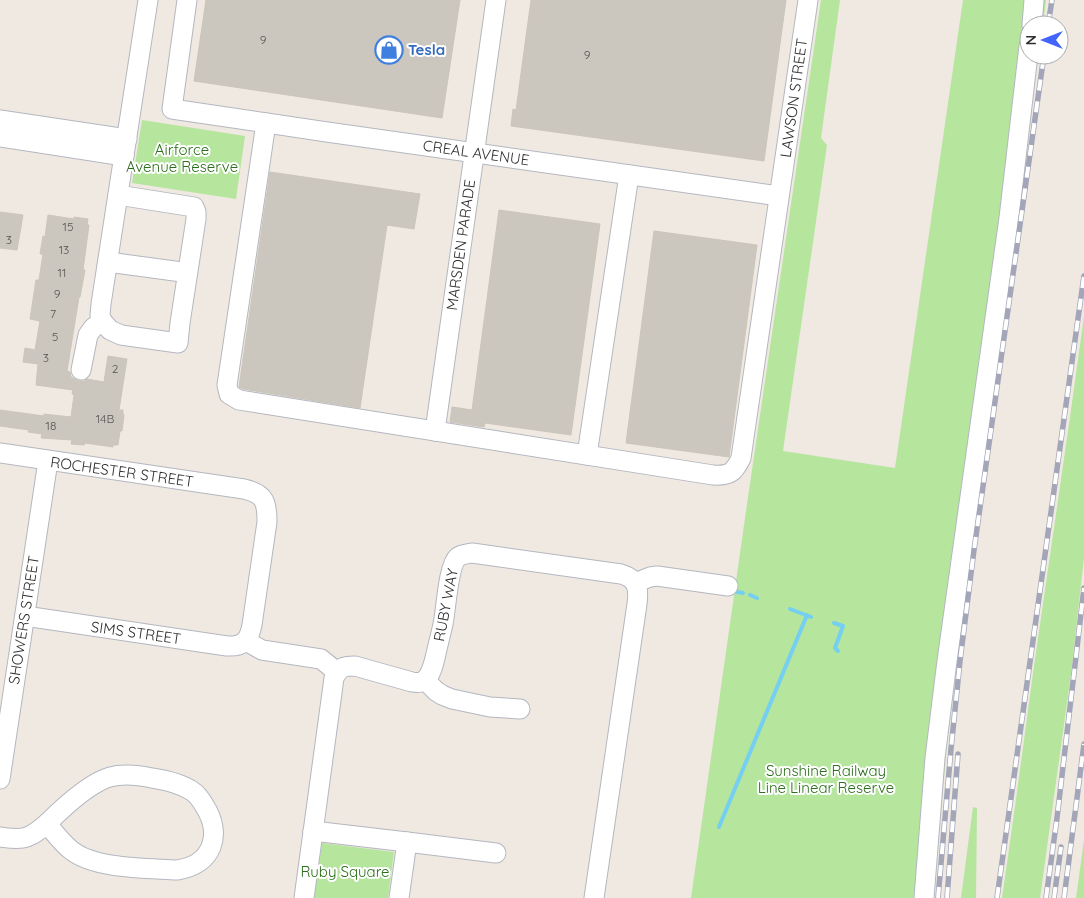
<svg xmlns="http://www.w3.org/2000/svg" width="1084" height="898" font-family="Quicksand,sans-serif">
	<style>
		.green { fill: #b6e59e }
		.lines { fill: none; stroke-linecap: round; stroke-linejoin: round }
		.stream { stroke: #75cff0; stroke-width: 4 }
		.building { fill: #cbc7bf; stroke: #cbc5ba }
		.minor-casing { stroke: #b4b7c1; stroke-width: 21 }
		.minor { stroke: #fff; stroke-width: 19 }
		.rail-casing { stroke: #a3a6b8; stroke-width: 5.5 }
		.rail { stroke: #fff; stroke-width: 4; stroke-dasharray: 11; stroke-linecap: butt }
		.labels { text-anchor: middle; stroke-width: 4; stroke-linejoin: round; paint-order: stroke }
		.number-label { font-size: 12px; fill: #555452 }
		.shop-label { font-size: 15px; font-weight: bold; fill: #366cbe; stroke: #fff; text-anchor: start }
		.street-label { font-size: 15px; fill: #2e2e2e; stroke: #fff }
		.park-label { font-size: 15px; fill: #2c6e1b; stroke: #fff }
	</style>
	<rect width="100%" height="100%" fill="#efe9e1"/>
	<g class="green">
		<polygon points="821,0 840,0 821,138 827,145 783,451 895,468 963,0 1046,0 1043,25 1029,25 1029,55 1038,55 1019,190 950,711 933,898 691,898 747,504"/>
		<polygon points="142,120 245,136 236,199 132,183"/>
		<path d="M 1084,316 L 1084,558 L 1071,674 L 1040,898 L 1002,898 C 1013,823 1023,748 1033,673 C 1050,554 1068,435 1084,316 Z"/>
		<polygon points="973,807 977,808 976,898 961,898"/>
		<polygon points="1084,840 1084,898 1076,898"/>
		<polygon points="322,843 394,852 388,898 314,898"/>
	</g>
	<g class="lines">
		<g class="stream">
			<polyline points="737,592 743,593"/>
			<polyline points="750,595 757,598"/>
			<polyline points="790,609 811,617"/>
			<polyline points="834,623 843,626 835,648 838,651"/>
			<polyline points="719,827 807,615"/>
		</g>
	</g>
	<g class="building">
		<polygon points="206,0 460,0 442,118 194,81"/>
		<polygon points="531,0 786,0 764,161 511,126 513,109 516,110"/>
		<polygon points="270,172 420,194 414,229 387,225 360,408 243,389 239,387"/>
		<polygon points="499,210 600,224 571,435 485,423 484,427 450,422 452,407 472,410"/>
		<polygon points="0,212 23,215 17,250 0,248"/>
		<polygon points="48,215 74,219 74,217 88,219 87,225 89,225 83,270 85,270 80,297 79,297 67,371 70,372 71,377 78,381 84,381 87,379 104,382 108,356 127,359 119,410 123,410 123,414 124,415 122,431 120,431 118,445 113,445 113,447 85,443 84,445 71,444 72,440 41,438 42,434 28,432 29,430 0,426 0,410 44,416 44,414 71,417 74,395 72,394 73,390 36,385 38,364 23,362 25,348 35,350 40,321 30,319 36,280 39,280 43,254 40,254 43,236 45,237"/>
		<polygon points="654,231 757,245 729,457 626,443"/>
	</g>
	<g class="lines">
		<g class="minor-casing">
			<g id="minor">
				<polyline points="187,0 172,109 327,132 779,196"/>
				<polyline points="1032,25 1034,0"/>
				<polyline points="0,120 127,139"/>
				<path d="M 266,123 L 227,385 L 229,394 L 239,400 L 713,475 C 729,476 734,473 741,458 L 808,0"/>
				<polyline points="0,137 124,156"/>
				<polyline points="108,262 182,272"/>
				<polyline points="102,321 100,315 101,304 148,0"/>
				<polyline points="102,321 110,330 121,335 178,343 180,323 196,219 196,212 194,207 118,195"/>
				<polyline points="81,370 88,335 93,328 102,321"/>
				<polyline points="435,431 496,0"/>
				<path d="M 0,453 L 244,489 C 265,494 267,502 267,522 L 252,625 C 249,640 244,647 227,646 L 25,616"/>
				<polyline points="587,455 629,175"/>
				<polyline points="635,583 650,577 657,576 728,586"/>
				<polyline points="246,641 262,650 321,659 337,672"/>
				<polyline points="425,680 436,691 442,695 452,699 490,707 520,709"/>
				<polyline points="0,779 48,461"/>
				<polyline points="313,831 407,842 399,898"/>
				<path d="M 0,837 C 9,838 18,840 27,837 C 40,832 49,821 60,811 C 73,799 93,782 110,777 C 124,773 138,775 152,778 C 165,780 180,783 192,791 C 197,794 201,800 204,805 C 223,834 213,865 177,870 C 147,868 94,869 71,850 C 62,843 55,833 47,824"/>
				<polyline points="407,842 496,853"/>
				<path d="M 304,898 L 334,678 C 340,667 343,666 355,666 L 412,682 C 418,683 422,683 426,679 C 432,673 434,662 436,654 C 438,644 441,634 443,624 C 446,611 448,565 458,557 C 462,554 467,554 472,553 L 621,574 C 638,579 639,589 637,604 L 594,898"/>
				<polyline points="924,898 935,758 947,661 1009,218 1029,46"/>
			</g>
		</g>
		<use href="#minor" class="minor"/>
		<g class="rail-casing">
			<g id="rail">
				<polyline points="1048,25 1052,0"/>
				<polyline points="938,898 951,749 960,661 974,550 1044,55"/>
				<polyline points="947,898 958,754"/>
				<polyline points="997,898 1084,276"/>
				<polyline points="1046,898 1057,818 1084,588"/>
				<polyline points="1054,898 1061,847"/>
				<polyline points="1064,898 1084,744"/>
			</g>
		</g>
		<use href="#rail" class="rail"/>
	</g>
	<defs>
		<g id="shop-ring" transform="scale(1.4375)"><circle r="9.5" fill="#fff" stroke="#3f7fe0" stroke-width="1.5"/><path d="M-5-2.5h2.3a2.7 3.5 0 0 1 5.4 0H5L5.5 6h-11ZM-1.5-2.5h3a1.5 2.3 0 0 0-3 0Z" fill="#3f7fe0"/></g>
	</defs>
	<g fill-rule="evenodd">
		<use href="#shop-ring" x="389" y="50"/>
	</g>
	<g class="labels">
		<g class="number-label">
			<text x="263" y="44">9</text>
			<text x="587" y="59">9</text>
			<text x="68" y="231">15</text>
			<text x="9" y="244">3</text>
			<text x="64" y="254">13</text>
			<text x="62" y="277">11</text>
			<text x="57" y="298">9</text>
			<text x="53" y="318">7</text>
			<text x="55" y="341">5</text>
			<text x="46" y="362">3</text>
			<text x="115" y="373">2</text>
			<text x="105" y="423">14B</text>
			<text x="51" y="430">18</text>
		</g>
		<g class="shop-label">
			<text x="408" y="55">Tesla</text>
		</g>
		<g class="street-label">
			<text transform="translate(794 98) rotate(-82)" y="5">LAWSON STREET</text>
			<text transform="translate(476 153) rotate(8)" y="5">CREAL AVENUE</text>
			<text transform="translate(461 245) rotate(-82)" y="5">MARSDEN PARADE</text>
			<text transform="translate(122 472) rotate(8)" y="5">ROCHESTER STREET</text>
			<text transform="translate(446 605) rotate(-79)" y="5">RUBY WAY</text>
			<text transform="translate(24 620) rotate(-81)" y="5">SHOWERS STREET</text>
			<text transform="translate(136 633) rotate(8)" y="5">SIMS STREET</text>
		</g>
		<g class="park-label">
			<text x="182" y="155">Airforce<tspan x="182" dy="17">Avenue Reserve</tspan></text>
			<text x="826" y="776">Sunshine Railway<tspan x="826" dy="17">Line Linear Reserve</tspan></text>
			<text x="345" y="877">Ruby Square</text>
		</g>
	</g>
	<g transform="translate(1044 40) rotate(270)"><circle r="24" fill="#ffffff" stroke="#ababab"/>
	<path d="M0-4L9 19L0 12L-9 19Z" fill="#4264fb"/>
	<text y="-8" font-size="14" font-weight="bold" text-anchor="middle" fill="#2e2e2e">N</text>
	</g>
</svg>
